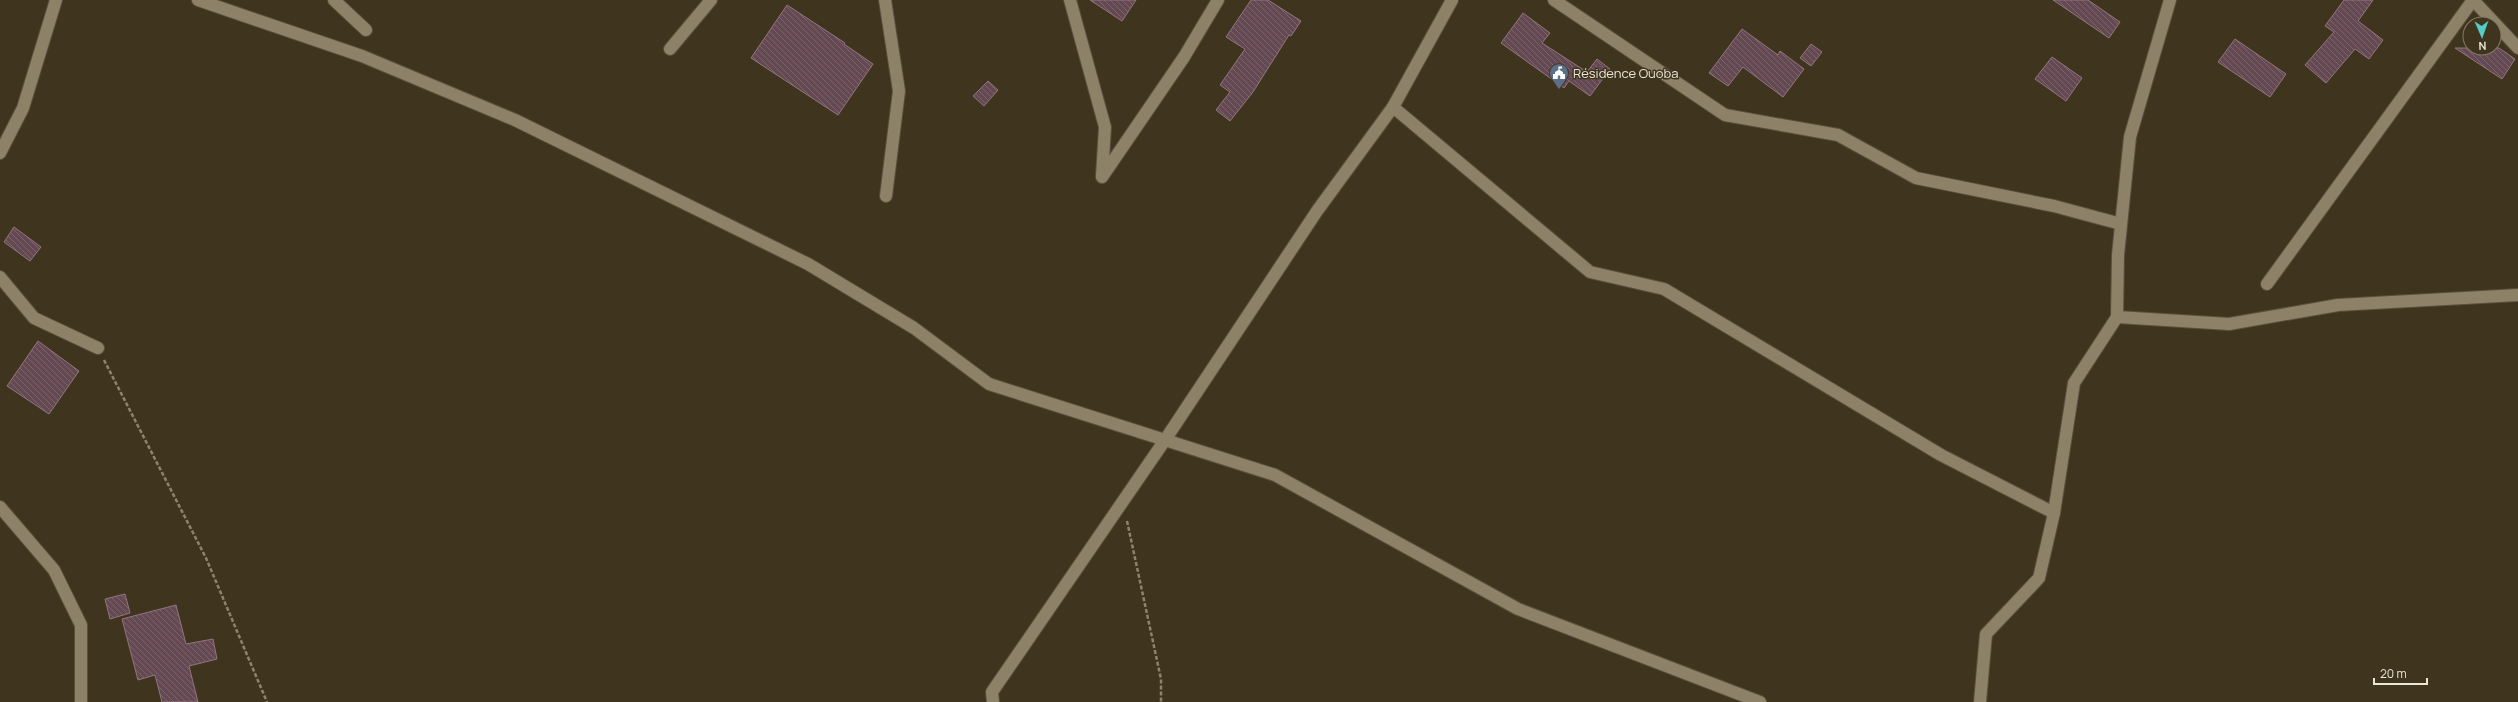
<svg xmlns="http://www.w3.org/2000/svg" width="2518" height="702" font-family="Manrope,sans-serif">
	<style>
		.building { fill: url(#building-back-hatch); stroke: #92757f }
		.lines { fill: none; stroke-linecap: round; stroke-linejoin: round }
		.minor-casing { stroke: #59503c; stroke-width: 14 }
		.path { stroke: #8c8370; stroke-width: 2.5; stroke-dasharray: 4 2; stroke-linecap: butt }
		.minor { stroke: #8d8268; stroke-width: 12 }
		.labels { text-anchor: middle; stroke-width: 3; stroke-linejoin: round; paint-order: stroke }
		.poi-label { font-size: 13px; fill: #ebe5d7; stroke: #3f351e; text-anchor: start }
	</style>
	<defs>
		<pattern id="building-back-hatch" width="6" height="6" patternUnits="userSpaceOnUse"><rect width="6" height="6" fill="#644953"/><path d="M-1 5l2 2M0 0l6 6M5-1l2 2" fill="none" stroke="#7a636b"/></pattern>
	</defs>
	<rect width="100%" height="100%" fill="#3f351e"/>
	<g class="building">
		<polygon points="1090,0 1136,0 1122,21"/>
		<polygon points="1251,0 1268,0 1301,21 1291,36 1289,35 1253,92 1230,121 1216,110 1230,92 1220,85 1245,49 1226,37"/>
		<polygon points="2053,0 2088,0 2120,22 2109,38"/>
		<polygon points="2344,0 2373,0 2358,21 2383,40 2369,59 2355,49 2326,83 2305,65 2334,32 2325,26"/>
		<polygon points="787,5 845,43 844,44 873,64 838,115 751,58"/>
		<polygon points="1523,13 1550,33 1542,43 1587,72 1597,59 1610,69 1590,96 1569,81 1564,88 1501,43"/>
		<polygon points="1742,29 1778,55 1780,51 1804,69 1783,97 1743,67 1728,86 1709,73"/>
		<polygon points="2235,39 2286,74 2270,97 2218,62"/>
		<polygon points="1811,44 1822,52 1811,66 1800,58"/>
		<polygon points="2455,48 2499,48 2515,59 2502,79"/>
		<polygon points="2052,57 2082,78 2066,101 2035,79"/>
		<polygon points="988,81 998,90 984,106 973,96"/>
		<polygon points="14,227 41,247 30,261 4,242"/>
		<polygon points="38,341 79,371 49,414 7,386"/>
		<polygon points="125,594 130,613 110,619 105,599"/>
		<polygon points="176,605 186,644 213,639 217,659 189,666 198,702 162,702 155,675 138,680 122,619"/>
	</g>
	<g class="lines">
		<g class="minor-casing">
			<g id="minor">
				<polyline points="198,0 362,56 515,120 808,264 914,328 989,384 1275,475 1518,609 1760,702"/>
				<polyline points="334,0 366,30"/>
				<polyline points="885,0 899,91 886,196"/>
				<polyline points="1070,0 1105,127 1102,176"/>
				<polyline points="1554,0 1725,115 1838,135 1916,178 2054,206 2121,224"/>
				<polyline points="2473,0 2518,48"/>
				<polyline points="670,49 711,0"/>
				<polyline points="1393,107 1590,272 1664,289 1941,455 2054,513"/>
				<polyline points="0,153 23,108 56,0"/>
				<polyline points="1102,177 1184,57 1218,0"/>
				<polyline points="0,277 34,318 98,348"/>
				<polyline points="2267,284 2473,0"/>
				<polyline points="2117,317 2229,324 2338,305 2518,295"/>
				<polyline points="0,507 54,570 81,625 81,702"/>
				<polyline points="993,702 992,692 1165,440 1317,211 1393,107 1452,0"/>
				<polyline points="1980,702 1986,634 2039,578 2054,513 2074,383 2117,317 2118,255 2130,137 2170,0"/>
			</g>
		</g>
		<g class="path">
			<polyline points="104,360 206,558 267,702"/>
			<polyline points="1127,521 1161,679 1161,702"/>
		</g>
		<use href="#minor" class="minor"/>
	</g>
	<defs>
		<g id="civic-pin" transform="scale(1)"><path d="M0 17L-7.5 6A9.5 9.5 0 1 1 7.5 6Z" fill="#5c6f8a" stroke="#3f351e"/><path d="M-.6-6.5H3V-4.5H.6V-3L4-1V1h2V6H-6V1h2V-1L-.6-3ZM-1.2 2.5V6h2.4V2.5Z" fill="#fff"/></g>
	</defs>
	<g fill-rule="evenodd">
		<use href="#civic-pin" x="1559" y="73"/>
	</g>
	<g class="labels">
		<g class="poi-label">
			<text x="1573" y="78">Résidence Ouoba</text>
		</g>
	</g>
	<g transform="translate(2482 36) rotate(178)"><circle r="19" fill="#3f351e" stroke="#847b68"/>
	<path d="M0-3L7 15L0 10L-7 15Z" fill="#54cdc9"/>
	<text y="-6" font-size="11" font-weight="bold" text-anchor="middle" fill="#ebe5d7">N</text>
	</g>
	<path d="M2374 678v6h53v-6" fill="none" stroke="#ebe5d7" stroke-width="2"/>
	<text x="2380" y="678" font-size="12" fill="#ebe5d7" stroke="#3f351e" stroke-width="3" paint-order="stroke">20 m</text>
</svg>
